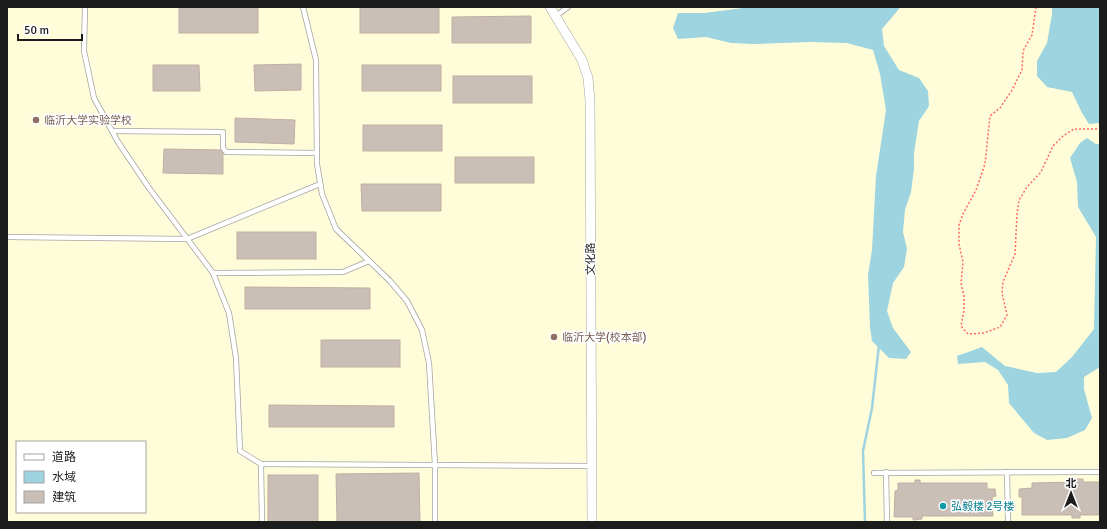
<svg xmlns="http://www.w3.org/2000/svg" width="1107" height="529" font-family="Signika,'Noto Sans SC',sans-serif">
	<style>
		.education { fill: #fffdd9; fill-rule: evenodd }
		.water { fill: #9dd4e0 }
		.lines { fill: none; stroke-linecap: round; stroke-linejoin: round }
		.stream { stroke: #9dd4e0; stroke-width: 2.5 }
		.building { fill: #cabfb6; stroke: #c1aea2 }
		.service-casing { stroke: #a3a3a3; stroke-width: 6 }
		.minor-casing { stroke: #a3a3a3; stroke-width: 10 }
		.path { stroke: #ff6a61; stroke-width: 1.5; stroke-dasharray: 2 2; stroke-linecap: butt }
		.service { stroke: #fff; stroke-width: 4.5 }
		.minor { stroke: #fff; stroke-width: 9 }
		.education-dot { fill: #8d6e63; stroke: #fff; stroke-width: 1.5 }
		.culture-dot { fill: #0f9aa8; stroke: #fff; stroke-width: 1.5 }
		.labels { text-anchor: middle; stroke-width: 3; stroke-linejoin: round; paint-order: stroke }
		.education-label { font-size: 11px; fill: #785e54; stroke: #fff; text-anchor: start }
		.street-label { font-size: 11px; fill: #1c1c1c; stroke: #fff }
		.culture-label { font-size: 11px; fill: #0d838f; stroke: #fff; text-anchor: start }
	</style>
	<rect width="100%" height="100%" fill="#eee9e0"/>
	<path class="education" d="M 7,7 L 1100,7 L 1100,522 L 7,522 ZM 17,442 L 145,442 L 145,512 L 17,512 Z"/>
	<g class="water">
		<polygon points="751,7 899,7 899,9 882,29 884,46 899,70 919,78 928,91 929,106 919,121 914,153 914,169 911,192 905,210 903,232 907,249 904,267 893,283 887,311 893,328 911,352 906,359 889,358 872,341 870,327 868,275 872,250 876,176 886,110 880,74 873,50 847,43 810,42 754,44 731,43 706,37 678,39 673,28 678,13 704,13"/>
		<polygon points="1052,7 1100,7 1099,123 1089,124 1082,113 1072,92 1047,87 1037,76 1037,61 1047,43 1052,14"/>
		<polygon points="1087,138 1096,144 1100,144 1100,367 1084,377 1084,389 1092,418 1085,430 1067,438 1047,440 1034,433 1009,403 1008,385 998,370 985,362 958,364 957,356 982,347 1005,366 1037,373 1056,372 1072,357 1094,329 1096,237 1078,207 1077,182 1070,158 1080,143"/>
	</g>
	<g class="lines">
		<polyline class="stream" points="865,522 863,451 872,408 879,345"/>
	</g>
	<g class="building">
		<rect x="179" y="7" width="79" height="26"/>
		<rect x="360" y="7" width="79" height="26"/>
		<polygon points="531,16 531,43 452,43 452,17"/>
		<polygon points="301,64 301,90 255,91 254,65"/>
		<polygon points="153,65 199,65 200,91 153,91"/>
		<rect x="362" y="65" width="79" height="26"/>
		<rect x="453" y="76" width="79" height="27"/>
		<polygon points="235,118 295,120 294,144 235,142"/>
		<rect x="363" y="125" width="79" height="26"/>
		<polygon points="164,149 223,150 223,174 163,173"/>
		<rect x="455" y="157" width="79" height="26"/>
		<polygon points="361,184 441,184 441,211 362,211"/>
		<rect x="237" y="232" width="79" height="27"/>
		<polygon points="245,287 370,288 370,309 245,309"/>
		<rect x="321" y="340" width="79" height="27"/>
		<polygon points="269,405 394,406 394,427 269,427"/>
		<polygon points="419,473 420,522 337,522 336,474"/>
		<rect x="268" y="475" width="50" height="47"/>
		<polygon points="1077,479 1083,479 1083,482 1100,482 1100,515 1080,515 1080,518 1072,518 1072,515 1022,515 1022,497 1019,497 1019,489 1032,488 1032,483 1077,482"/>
		<polygon points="915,480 920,480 920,483 987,483 987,489 995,489 996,496 992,497 993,516 922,516 922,519 914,520 913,520 913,517 894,517 895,491 898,490 898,483 915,483"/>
	</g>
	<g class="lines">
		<g class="service-casing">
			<g id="service">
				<polyline points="85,7 84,51 94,98 118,142 149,188 213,273 229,313 236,358 240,451 261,464 592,466"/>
				<polyline points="303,7 316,60 317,164 322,194 336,229 390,281 407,301 422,330 429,363 435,465 435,522"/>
				<polyline points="556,16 568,7"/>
				<polyline points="112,131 223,132 223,148 226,152 317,153"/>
				<polyline points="7,237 187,239 320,184"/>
				<polyline points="213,273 343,272 369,261"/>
				<polyline points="261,464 262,522"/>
				<polyline points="886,472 887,522"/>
				<polyline points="1007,472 1008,522"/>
				<polyline points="874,473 1100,472"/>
			</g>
		</g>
		<g class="minor-casing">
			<polyline id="minor" points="550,7 582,60 588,78 590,100 592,522"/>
		</g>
		<polyline class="path" points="1036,7 1032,35 1023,51 1022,70 1012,90 1000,108 990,116 985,164 976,190 963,214 959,225 959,244 963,262 961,283 964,296 964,310 961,326 968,334 984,333 1000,327 1007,315 1002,293 1003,282 1015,254 1017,214 1019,200 1027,187 1041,172 1053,146 1063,136 1074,129 1100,129"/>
		<use href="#service" class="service"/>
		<use href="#minor" class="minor"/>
	</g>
	<g class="education-dot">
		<circle cx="36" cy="120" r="4"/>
		<circle cx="554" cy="337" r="4"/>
	</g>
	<circle class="culture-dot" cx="943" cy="506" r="4"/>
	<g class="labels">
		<g class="education-label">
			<text x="44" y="124">临沂大学实验学校</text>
			<text x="562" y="341">临沂大学(校本部)</text>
		</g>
		<g class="street-label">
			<text transform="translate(590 259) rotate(-90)" y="4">文化路</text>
		</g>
		<g class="culture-label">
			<text x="951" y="510">弘毅楼 2号楼</text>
		</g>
	</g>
	<rect width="1107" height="529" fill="none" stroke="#1c1c1c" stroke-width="16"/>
	<rect x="16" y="441" width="130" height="72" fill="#ffffff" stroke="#a4a4a4"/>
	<rect x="24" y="454" width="20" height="6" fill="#ffffff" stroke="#a4a4a4"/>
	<text x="52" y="461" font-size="12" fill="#1c1c1c">道路</text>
	<rect x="24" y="471" width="20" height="12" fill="#9dd4e0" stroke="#a4a4a4"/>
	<text x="52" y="481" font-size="12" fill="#1c1c1c">水域</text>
	<rect x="24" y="491" width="20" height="12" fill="#cabfb6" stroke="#a4a4a4"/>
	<text x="52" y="501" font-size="12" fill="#1c1c1c">建筑</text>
	<g transform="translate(1071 493)" stroke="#ffffff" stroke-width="3" paint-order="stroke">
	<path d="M0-3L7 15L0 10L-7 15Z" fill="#1c1c1c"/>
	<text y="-6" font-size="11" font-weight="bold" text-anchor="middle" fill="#1c1c1c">北</text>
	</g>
	<path d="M18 34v6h64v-6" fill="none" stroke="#1c1c1c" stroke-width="2"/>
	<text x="24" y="34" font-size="12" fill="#1c1c1c" stroke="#ffffff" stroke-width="3" paint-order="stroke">50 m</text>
</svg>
